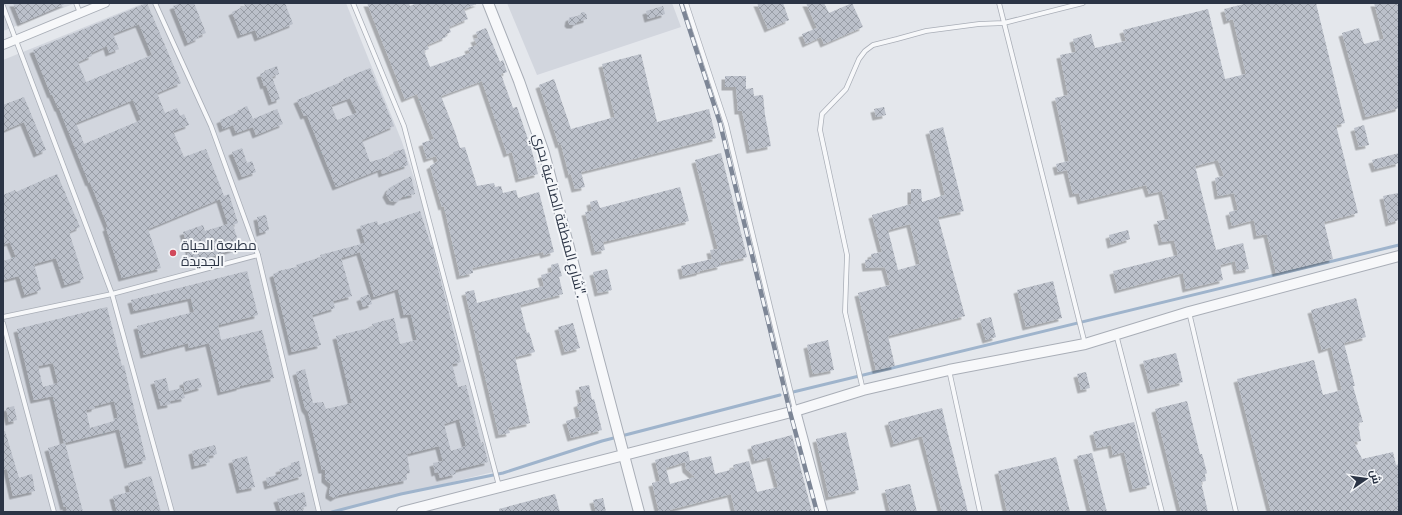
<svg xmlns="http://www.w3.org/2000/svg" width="1402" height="515" font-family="Commissioner,Cairo,sans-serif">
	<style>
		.built { fill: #d2d6de }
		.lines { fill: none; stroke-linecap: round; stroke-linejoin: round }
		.stream { stroke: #9fb4cc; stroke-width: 3 }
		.building { fill: url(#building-cross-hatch); fill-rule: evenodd; filter: url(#shadow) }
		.service-casing { stroke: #a9aeb7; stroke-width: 5.5 }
		.minor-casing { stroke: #a9aeb7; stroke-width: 10 }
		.tertiary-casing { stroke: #a9aeb7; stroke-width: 12 }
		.service { stroke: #f7f8fa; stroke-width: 4 }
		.minor { stroke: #f7f8fa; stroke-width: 8 }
		.tertiary { stroke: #f7f8fa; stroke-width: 10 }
		.rail-casing { stroke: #7d8696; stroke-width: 4.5 }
		.rail { stroke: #f4f6f9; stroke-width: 3; stroke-dasharray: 9; stroke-linecap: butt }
		.poi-dot { fill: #d1495b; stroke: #f4f6f9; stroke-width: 1.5 }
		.labels { text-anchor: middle; stroke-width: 4; stroke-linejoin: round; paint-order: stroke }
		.street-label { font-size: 14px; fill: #2b3445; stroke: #f4f6f9 }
		.poi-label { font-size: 14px; fill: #2b3445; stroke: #f4f6f9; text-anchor: start }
	</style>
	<defs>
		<pattern id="building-cross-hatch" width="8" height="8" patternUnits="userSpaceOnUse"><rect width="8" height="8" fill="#bbc0ca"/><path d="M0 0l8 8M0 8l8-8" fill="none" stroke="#989da6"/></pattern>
		<filter id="shadow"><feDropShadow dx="-3.5" dy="3.5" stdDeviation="0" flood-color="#0004"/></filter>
	</defs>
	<rect width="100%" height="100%" fill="#e4e7ec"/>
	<g class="built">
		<polygon points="3,3 76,3 3,31"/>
		<polygon points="144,3 346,3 402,142 430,226 459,326 497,471 330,512 3,512 3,60"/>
		<polygon points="507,3 672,3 681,27 537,75"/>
	</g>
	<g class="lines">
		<g class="stream">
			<polyline points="789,393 1399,245"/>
			<polyline points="332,512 401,494 503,473 602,441 780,395"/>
		</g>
	</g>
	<g class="building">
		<polygon points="13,3 67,3 21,23"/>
		<path d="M 147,3 L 181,83 L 157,93 L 165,113 L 177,108 L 180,116 L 184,114 L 189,125 L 173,131 L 184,157 L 206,149 L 224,196 L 229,194 L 238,223 L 233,225 L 240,247 L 190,264 L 187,254 L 190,253 L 183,232 L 203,225 L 205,231 L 228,224 L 220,199 L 148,229 L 161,268 L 122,278 L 106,228 L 108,227 L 90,182 L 89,183 L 59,108 L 58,108 L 52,94 L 51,95 L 33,50 ZM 139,24 L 152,55 L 86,82 L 78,62 L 92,56 L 91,53 L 107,46 L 109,53 L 119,49 L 113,34 ZM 133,100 L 141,120 L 84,144 L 76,123 Z"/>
		<polygon points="181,3 194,3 206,33 198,36 199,38 188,43 173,6"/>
		<polygon points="244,3 285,3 293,24 258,38 255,30 241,35 232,12 245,6"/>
		<polygon points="367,3 409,3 410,6 417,3 479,3 464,9 468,19 449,27 451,32 445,35 446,37 427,45 429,49 424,51 430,67 470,53 468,48 477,45 474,39 478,38 476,32 486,28 500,62 503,60 507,72 501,74 513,108 517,107 531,148 538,174 519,179 512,152 507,154 482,81 441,96 455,132 460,148 465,147 477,186 494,183 495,187 501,186 503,193 516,190 518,198 539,192 554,252 544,255 543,252 472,268 473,273 460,276 444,206 442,207 430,166 438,161 436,156 427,159 422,143 434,139 417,94 405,99"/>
		<polygon points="757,3 783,3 789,20 768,29"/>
		<polygon points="806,3 824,3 829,13 852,3 863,27 824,44 821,37 806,44 802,34 817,28"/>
		<polygon points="1248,3 1316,3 1345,123 1336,125 1358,213 1324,222 1333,259 1276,273 1267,234 1257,236 1254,220 1232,226 1229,212 1238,210 1234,193 1218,196 1215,178 1224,176 1218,160 1195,166 1216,250 1243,243 1249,269 1237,271 1235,261 1220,265 1223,280 1186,289 1183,273 1118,290 1113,271 1178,255 1174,240 1162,242 1157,221 1169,219 1162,191 1149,194 1146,185 1081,201 1079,193 1073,194 1067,170 1058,172 1056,164 1069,161 1055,98 1068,95 1060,55 1076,52 1073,39 1091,34 1095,48 1126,41 1123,30 1208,9 1225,79 1246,74 1233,19 1227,21 1224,9"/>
		<polygon points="1374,3 1399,3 1399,108 1366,117 1342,33 1359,28 1364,44 1384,39"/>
		<polygon points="663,6 665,14 648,19 646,11"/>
		<polygon points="582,12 584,12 587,15 587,19 577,22 575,25 570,25 568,23 569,18 571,17 579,16"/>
		<polygon points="641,54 657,122 709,109 716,138 581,172 585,187 575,189 571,174 569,175 561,144 559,145 539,85 554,79 571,129 615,117 602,64"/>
		<polygon points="277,66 279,74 272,77 280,99 272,102 266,85 264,86 260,74 265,72 264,71"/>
		<path d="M 370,68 L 394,126 L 362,140 L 370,162 L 394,155 L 393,152 L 404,149 L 408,165 L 382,174 L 381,169 L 336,187 L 307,115 L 304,116 L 297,100 L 344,81 L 343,79 ZM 350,98 L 357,113 L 337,120 L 331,105 Z"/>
		<polygon points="725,76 746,76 746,89 753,88 754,96 763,95 765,115 771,146 750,150 742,111 738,111 736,87 725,87"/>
		<polygon points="24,97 46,150 37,154 24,122 3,131 3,105"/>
		<polygon points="247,106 253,119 277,109 283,124 256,135 253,127 236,133 233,125 223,129 220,120 238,112 237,111"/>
		<polygon points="884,107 886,115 876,117 874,109"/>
		<polygon points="1364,125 1369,145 1359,147 1354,128"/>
		<path d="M 943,127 L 964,211 L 938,217 L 965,316 L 888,336 L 895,366 L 876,370 L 858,293 L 890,285 L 885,267 L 866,268 L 865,260 L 872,259 L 871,254 L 882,252 L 872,215 L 911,204 L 911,189 L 921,189 L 922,202 L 945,195 L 929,131 ZM 910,224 L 920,264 L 898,270 L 888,230 Z"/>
		<polygon points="242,148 247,163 252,161 256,172 242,177 232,152"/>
		<polygon points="721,153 747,257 720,263 721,266 700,271 700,272 683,276 681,266 712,259 710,250 718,249 695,160"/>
		<polygon points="1399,153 1399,163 1375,169 1372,160"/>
		<polygon points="57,174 80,227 69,232 84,279 65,285 56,258 34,264 41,290 25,295 19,276 3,280 3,261 16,257 10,242 3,245 3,195 15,190 16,192"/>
		<polygon points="411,176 415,194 402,197 397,202 390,201 386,194 389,188"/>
		<polygon points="680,187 689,221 603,242 605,250 595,252 585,212 592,211 590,202 597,200 600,208"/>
		<polygon points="1398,193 1399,198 1399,220 1389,223 1383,196"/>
		<path d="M 420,211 L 431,245 L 432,245 L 461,362 L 452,364 L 458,387 L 466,385 L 481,443 L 483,442 L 488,462 L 455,470 L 456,474 L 440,478 L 438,472 L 435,473 L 433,463 L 443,461 L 439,446 L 407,454 L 410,473 L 406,474 L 407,480 L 360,490 L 339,495 L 334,498 L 329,495 L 329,492 L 331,484 L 325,479 L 325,470 L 322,470 L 308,412 L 305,408 L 296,372 L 305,369 L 313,403 L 323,402 L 326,409 L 352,403 L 336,336 L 373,327 L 372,324 L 394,318 L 400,344 L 417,340 L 411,314 L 404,315 L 398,289 L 374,297 L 360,252 L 341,258 L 352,296 L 333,301 L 335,308 L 312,315 L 321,345 L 292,352 L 273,274 L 278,272 L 278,271 L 297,267 L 296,265 L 321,257 L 320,255 L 365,243 L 360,226 L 377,221 L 378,225 ZM 459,419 L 466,446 L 451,451 L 444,424 Z"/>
		<polygon points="266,215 269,230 260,233 257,217"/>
		<polygon points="1128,230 1130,239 1111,245 1109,235"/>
		<polygon points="558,263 562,276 559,277 563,294 520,305 527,333 529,332 535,352 515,357 530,423 508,428 510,433 499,435 465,292 474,290 477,303 544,286 541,275 552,272 551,265"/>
		<polygon points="607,269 612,290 598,293 593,272"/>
		<polygon points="247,271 258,315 218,325 221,340 262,330 274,378 240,386 240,387 221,392 209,343 189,348 188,343 144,355 137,326 194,312 191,298 134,311 131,300"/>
		<polygon points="1053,281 1062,318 1026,327 1017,290"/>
		<polygon points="369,294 372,304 363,307 360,298"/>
		<polygon points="1356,298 1366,337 1344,343 1355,386 1353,386 1363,422 1358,423 1361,441 1354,442 1362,459 1393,452 1396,465 1399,464 1399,512 1271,512 1237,379 1314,360 1323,395 1342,390 1331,347 1322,350 1311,310"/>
		<path d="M 107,307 L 122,366 L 124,365 L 146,460 L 128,465 L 119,429 L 64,443 L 53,396 L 34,400 L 17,329 ZM 53,363 L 58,383 L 43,387 L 38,366 ZM 114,401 L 118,418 L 114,419 L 114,421 L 90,428 L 86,410 L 95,408 L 95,406 Z"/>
		<polygon points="991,317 996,337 986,340 980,320"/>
		<polygon points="573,323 580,348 565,352 558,327"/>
		<polygon points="828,340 834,370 813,374 807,345"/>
		<polygon points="1176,353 1183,382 1151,390 1143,361"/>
		<polygon points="1086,372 1090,388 1081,390 1077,374"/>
		<polygon points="166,378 169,391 182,388 185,398 170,401 171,404 161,406 154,381"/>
		<polygon points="199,378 202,387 185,392 183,382"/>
		<polygon points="589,385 592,400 594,399 602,430 571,438 566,421 580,417 577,404 582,402 579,387"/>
		<polygon points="1187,401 1200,454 1202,454 1207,473 1205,474 1206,481 1201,482 1208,512 1181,512 1155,409"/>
		<polygon points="14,406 17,420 9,422 6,408"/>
		<polygon points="942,408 947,430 968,512 942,512 922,436 894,444 888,422"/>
		<polygon points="1134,422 1150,485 1133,489 1124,452 1113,455 1111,445 1097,448 1093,432"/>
		<polygon points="3,431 5,431 19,478 32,474 35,491 13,496 7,469 3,470"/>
		<polygon points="846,432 859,490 829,497 816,439"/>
		<path d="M 792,435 L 812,512 L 735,512 L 731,494 L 669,510 L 670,512 L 659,512 L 652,483 L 660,481 L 655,460 L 688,451 L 690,461 L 711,456 L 715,474 L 734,469 L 733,465 L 749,461 L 757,492 L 778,487 L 770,457 L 755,461 L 751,446 ZM 685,462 L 686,469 L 695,477 L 670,484 L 666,468 Z"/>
		<polygon points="65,443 83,512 67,512 66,506 64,507 48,448"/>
		<polygon points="215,445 217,454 208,456 210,462 195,466 192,451"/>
		<polygon points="1092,453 1107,512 1091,512 1077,456"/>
		<polygon points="247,456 255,487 240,490 232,460"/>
		<polygon points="1056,457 1070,512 1007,512 998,471"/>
		<polygon points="299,461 302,476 268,486 266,478 281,474 279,469 291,466 291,463"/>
		<polygon points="151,476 161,512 117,512 113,496 130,492 128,483"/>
		<polygon points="910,484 917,512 890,512 885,490"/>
		<polygon points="304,492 307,506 302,508 303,512 295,512 294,510 281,512 277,499"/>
		<polygon points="555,494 560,512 499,512 499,509"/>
		<polygon points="603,498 606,512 596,512 593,500"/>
	</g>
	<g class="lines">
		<g class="service-casing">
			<g id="service">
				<polyline points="76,3 80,13"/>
				<polyline points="155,3 211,126 258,255 319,512"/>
				<polyline points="353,3 404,126 499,486"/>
				<polyline points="686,3 726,124 795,410"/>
				<polyline points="999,3 1085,344"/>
				<polyline points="3,6 112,294 172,512"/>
				<polyline points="1189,312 1236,512"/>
				<polyline points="3,317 112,294 258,255"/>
				<polyline points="3,323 54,512"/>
				<polyline points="1116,334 1162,512"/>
				<polyline points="949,370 980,512"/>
				<polyline points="863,390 845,312 847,255 820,130 822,114 846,89 859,59 865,51 873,45 897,39 926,31 979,24 1004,23 1083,3"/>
			</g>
		</g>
		<g class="minor-casing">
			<polyline id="minor" points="3,45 105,3"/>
		</g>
		<g class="tertiary-casing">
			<g id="tertiary">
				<polyline points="488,3 519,81 544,153 639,512"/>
				<polyline points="795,411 822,512"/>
				<polyline points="402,512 795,411 863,390 949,370 1085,344 1189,312 1399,256"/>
			</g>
		</g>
		<use href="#service" class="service"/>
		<use href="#minor" class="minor"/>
		<use href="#tertiary" class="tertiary"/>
		<g class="rail-casing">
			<polyline id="rail" points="681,3 720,123 790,412 817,512"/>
		</g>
		<use href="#rail" class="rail"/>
	</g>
	<circle class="poi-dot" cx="173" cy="253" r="4"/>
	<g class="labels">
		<g class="street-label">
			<text transform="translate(560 215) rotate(75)" y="5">شارع المنطقة الصناعية بحري".</text>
		</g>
		<g class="poi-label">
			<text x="181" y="250">مطبعة الحياة<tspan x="181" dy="16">الجديدة</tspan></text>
		</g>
	</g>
	<rect width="1402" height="515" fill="none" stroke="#2b3445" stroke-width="8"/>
	<g transform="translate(1366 479) rotate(77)" stroke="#f4f6f9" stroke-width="3" paint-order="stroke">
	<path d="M0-3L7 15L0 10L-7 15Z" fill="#2b3445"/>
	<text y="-6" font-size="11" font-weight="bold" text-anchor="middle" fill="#2b3445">ش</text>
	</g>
</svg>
